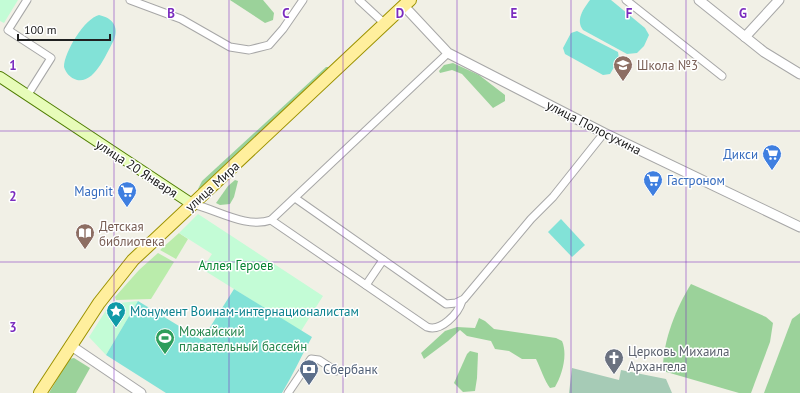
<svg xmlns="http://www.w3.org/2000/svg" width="800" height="393" font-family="'PT Sans',sans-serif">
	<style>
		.grass { fill: #baecab }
		.forest { fill: #9bd29a }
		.cemetery { fill: #a6cbb6 }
		.park { fill: #c3fcd6 }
		.pitch { fill: #82e2d7 }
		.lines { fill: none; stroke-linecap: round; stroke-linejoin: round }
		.minor-casing { stroke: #a7a7a7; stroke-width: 9 }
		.tertiary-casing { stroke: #a7a7a7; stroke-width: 11 }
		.secondary-casing { stroke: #4f7d01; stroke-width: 12 }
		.primary-casing { stroke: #9c9200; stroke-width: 14 }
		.minor { stroke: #fff; stroke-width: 7 }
		.tertiary { stroke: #fff; stroke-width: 9 }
		.secondary { stroke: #e7fcb9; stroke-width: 10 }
		.primary { stroke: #ffef9d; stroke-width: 12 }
		.grid { fill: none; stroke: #7b2cbf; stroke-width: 1; stroke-opacity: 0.55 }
		.labels { text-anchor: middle; stroke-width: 3; stroke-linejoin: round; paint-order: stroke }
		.education-label { font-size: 13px; fill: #785e54; stroke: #fff; text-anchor: start }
		.street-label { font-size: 13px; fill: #202020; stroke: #fff }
		.shop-label { font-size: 13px; fill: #366cbe; stroke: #fff; text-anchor: end }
		.park-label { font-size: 13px; fill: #088533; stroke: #fff }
		.culture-label { font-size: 13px; fill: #0d838f; stroke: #fff; text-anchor: start }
		.leisure-label { font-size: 13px; fill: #27864d; stroke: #fff; text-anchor: start }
		.worship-label { font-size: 13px; fill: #5b616d; stroke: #fff; text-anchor: start }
		.service-label { font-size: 13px; fill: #4e5e75; stroke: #fff; text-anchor: start }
		.grid-label { font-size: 13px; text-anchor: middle; font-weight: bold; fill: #7b2cbf; stroke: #fff; stroke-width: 3; stroke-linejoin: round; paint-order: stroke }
	</style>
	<rect width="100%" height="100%" fill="#f1f0e6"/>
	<g class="grass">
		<polygon points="179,233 188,239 176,259 160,250"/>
		<polygon points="158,253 174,262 151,299 116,300 115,297 139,270"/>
	</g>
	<g class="forest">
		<polygon points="230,0 263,0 274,13 273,20 265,23"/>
		<polygon points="453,63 479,75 505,95 505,101 493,108 462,74 452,70 440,73 439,71 444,65"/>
		<polygon points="326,67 328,67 328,71 201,189 198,189 202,181"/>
		<polygon points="235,180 238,181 234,197 230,204 220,205 216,203 228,186"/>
		<path d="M 691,284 L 766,317 L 773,323 L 770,342 L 751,393 L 739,393 L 663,371 C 662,343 676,308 691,284 Z"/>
		<polygon points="800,313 800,393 764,393 792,319"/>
		<path d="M 479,318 L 485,321 L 494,329 L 556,338 L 562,341 C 568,355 562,375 555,387 L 550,388 C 545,382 540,367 536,359 L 522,359 L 509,351 L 495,349 L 491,341 L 467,336 L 460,330 L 448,341 L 424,359 L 421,353 L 445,331 L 457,327 L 475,328 Z"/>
		<polygon points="470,351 478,353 477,378 475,391 463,392 454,383 467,354"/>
		<polygon points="74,358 90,368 76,393 49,393 69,359"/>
	</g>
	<polygon class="cemetery" points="572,368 619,380 621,370 666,379 672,393 569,393"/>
	<g class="park">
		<polygon points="0,0 18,0 4,23 0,21"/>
		<polygon points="198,214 323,296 301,331 202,269 212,254 179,233"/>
		<polygon points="138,301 106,355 89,337 110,304"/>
	</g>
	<g class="pitch">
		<path d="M 590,0 L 611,0 L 645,28 L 649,35 L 644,46 L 637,53 L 627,54 L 583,30 C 575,20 584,8 590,0 Z"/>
		<path d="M 99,15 C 113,18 119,27 114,40 C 107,52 95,84 77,80 C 70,78 66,73 64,67 C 64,52 85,18 99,15 Z"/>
		<polygon points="577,31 618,52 619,59 610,74 603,75 565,54 563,48 571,33"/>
		<polygon points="561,219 585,245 572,257 548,232"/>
		<path d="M 234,289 L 312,337 C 301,356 293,375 282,393 L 166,393 L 106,355 L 138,301 L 202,340 Z"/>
	</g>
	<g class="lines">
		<g class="minor-casing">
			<g id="minor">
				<polyline points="27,0 8,30 51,58 27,96"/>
				<polyline points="130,0 181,19 230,47 249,50 269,45 283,29 303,0"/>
				<polyline points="359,0 385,24"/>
				<polyline points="626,0 722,76"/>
				<polyline points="295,198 446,304 456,303 464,299 531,219 553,197 604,133"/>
				<path d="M 192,204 C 216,209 246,229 271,220 L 448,53"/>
				<path d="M 271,220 L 427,327 C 441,332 458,314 462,301"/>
				<polyline points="366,285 383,260"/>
				<polyline points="288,393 311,359 319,360 336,371"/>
			</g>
		</g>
		<g class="tertiary-casing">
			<g id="tertiary">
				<polyline points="699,0 764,52 800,74"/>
				<polyline points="404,6 448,53 604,133 800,227"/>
				<polyline points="745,37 779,0"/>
				<polyline points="70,345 141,393"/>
			</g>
		</g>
		<g class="secondary-casing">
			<polyline id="secondary" points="0,77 192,204"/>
		</g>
		<g class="primary-casing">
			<polyline id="primary" points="40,393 99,303 133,260 410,0"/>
		</g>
		<use href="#minor" class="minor"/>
		<use href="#tertiary" class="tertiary"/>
		<use href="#secondary" class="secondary"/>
		<use href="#primary" class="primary"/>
	</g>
	<path class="grid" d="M 114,0 L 114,393M 229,0 L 229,393M 343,0 L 343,393M 457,0 L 457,393M 571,0 L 571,393M 686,0 L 686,393M 0,131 L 800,131M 0,262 L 800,262"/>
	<defs>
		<g id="school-pin" transform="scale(1)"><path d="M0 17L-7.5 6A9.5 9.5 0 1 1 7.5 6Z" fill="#8d6e63" stroke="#fff"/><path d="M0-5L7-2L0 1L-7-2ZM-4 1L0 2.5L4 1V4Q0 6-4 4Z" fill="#fff"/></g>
		<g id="supermarket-pin" transform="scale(1)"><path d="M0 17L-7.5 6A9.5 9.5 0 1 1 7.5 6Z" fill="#3f7fe0" stroke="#fff"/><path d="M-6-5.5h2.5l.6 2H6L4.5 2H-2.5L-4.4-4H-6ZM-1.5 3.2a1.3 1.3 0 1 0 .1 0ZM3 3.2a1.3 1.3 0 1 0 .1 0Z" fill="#fff"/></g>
		<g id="library-pin" transform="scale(1)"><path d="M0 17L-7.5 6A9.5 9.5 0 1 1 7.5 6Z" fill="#8d6e63" stroke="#fff"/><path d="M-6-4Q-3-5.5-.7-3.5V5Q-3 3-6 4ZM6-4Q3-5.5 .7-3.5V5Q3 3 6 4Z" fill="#fff"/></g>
		<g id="sight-pin" transform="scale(1)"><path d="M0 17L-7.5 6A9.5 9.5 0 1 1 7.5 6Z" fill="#0f9aa8" stroke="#fff"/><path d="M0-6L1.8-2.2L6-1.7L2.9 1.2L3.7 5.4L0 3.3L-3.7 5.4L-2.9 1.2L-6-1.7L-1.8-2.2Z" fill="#fff"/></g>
		<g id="stadium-pin" transform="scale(1)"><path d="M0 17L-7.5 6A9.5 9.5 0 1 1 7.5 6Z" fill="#2e9e5b" stroke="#fff"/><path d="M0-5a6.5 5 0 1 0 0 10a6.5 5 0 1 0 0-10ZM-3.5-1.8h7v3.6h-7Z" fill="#fff"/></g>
		<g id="church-pin" transform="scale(1)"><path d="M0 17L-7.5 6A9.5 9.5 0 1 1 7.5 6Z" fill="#6b7280" stroke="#fff"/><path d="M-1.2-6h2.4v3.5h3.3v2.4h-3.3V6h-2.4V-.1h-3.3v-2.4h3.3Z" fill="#fff"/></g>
		<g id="bank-pin" transform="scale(1)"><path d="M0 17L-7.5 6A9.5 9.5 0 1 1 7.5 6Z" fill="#5c6f8a" stroke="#fff"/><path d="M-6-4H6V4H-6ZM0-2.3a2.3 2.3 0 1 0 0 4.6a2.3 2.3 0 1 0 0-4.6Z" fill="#fff"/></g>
	</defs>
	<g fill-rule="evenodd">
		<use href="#school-pin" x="623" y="65"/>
		<use href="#supermarket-pin" x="772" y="154"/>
		<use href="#supermarket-pin" x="653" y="180"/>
		<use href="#supermarket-pin" x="127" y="191"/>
		<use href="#library-pin" x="85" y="233"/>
		<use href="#sight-pin" x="116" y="311"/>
		<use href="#stadium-pin" x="165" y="338"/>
		<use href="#church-pin" x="614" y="358"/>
		<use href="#bank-pin" x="309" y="369"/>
	</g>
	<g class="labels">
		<g class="education-label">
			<text x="637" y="70">Школа №3</text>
			<text x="99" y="231">Детская<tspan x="99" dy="15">библиотека</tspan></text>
		</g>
		<g class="street-label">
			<text transform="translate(594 127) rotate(27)" y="5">улица Полосухина</text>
			<text transform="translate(137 168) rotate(33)" y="5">улица 20 Января</text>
			<text transform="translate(212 186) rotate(-42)" y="5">улица Мира</text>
		</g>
		<g class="shop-label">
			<text x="758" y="159">Дикси</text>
			<text x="667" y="185" text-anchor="start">Гастроном</text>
			<text x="113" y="196">Magnit</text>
		</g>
		<g class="park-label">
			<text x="236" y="270">Аллея Героев</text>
		</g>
		<g class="culture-label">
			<text x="130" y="316">Монумент Воинам-интернационалистам</text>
		</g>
		<g class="leisure-label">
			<text x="179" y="336">Можайский<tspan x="179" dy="15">плавательный бассейн</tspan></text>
		</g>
		<g class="worship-label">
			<text x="628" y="356">Церковь Михаила<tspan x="628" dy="15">Архангела</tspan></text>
		</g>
		<g class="service-label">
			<text x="323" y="374">Сбербанк</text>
		</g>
	</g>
	<g class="grid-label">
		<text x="171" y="18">B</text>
		<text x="286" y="18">C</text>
		<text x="400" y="18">D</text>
		<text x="514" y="18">E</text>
		<text x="629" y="18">F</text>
		<text x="743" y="18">G</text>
		<text x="13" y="70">1</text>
		<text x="13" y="201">2</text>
		<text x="13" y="332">3</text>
	</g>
	<path d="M18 34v6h92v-6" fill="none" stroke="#202020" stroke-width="2"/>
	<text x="24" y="34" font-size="12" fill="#202020" stroke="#ffffff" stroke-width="3" paint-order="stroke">100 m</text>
</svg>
